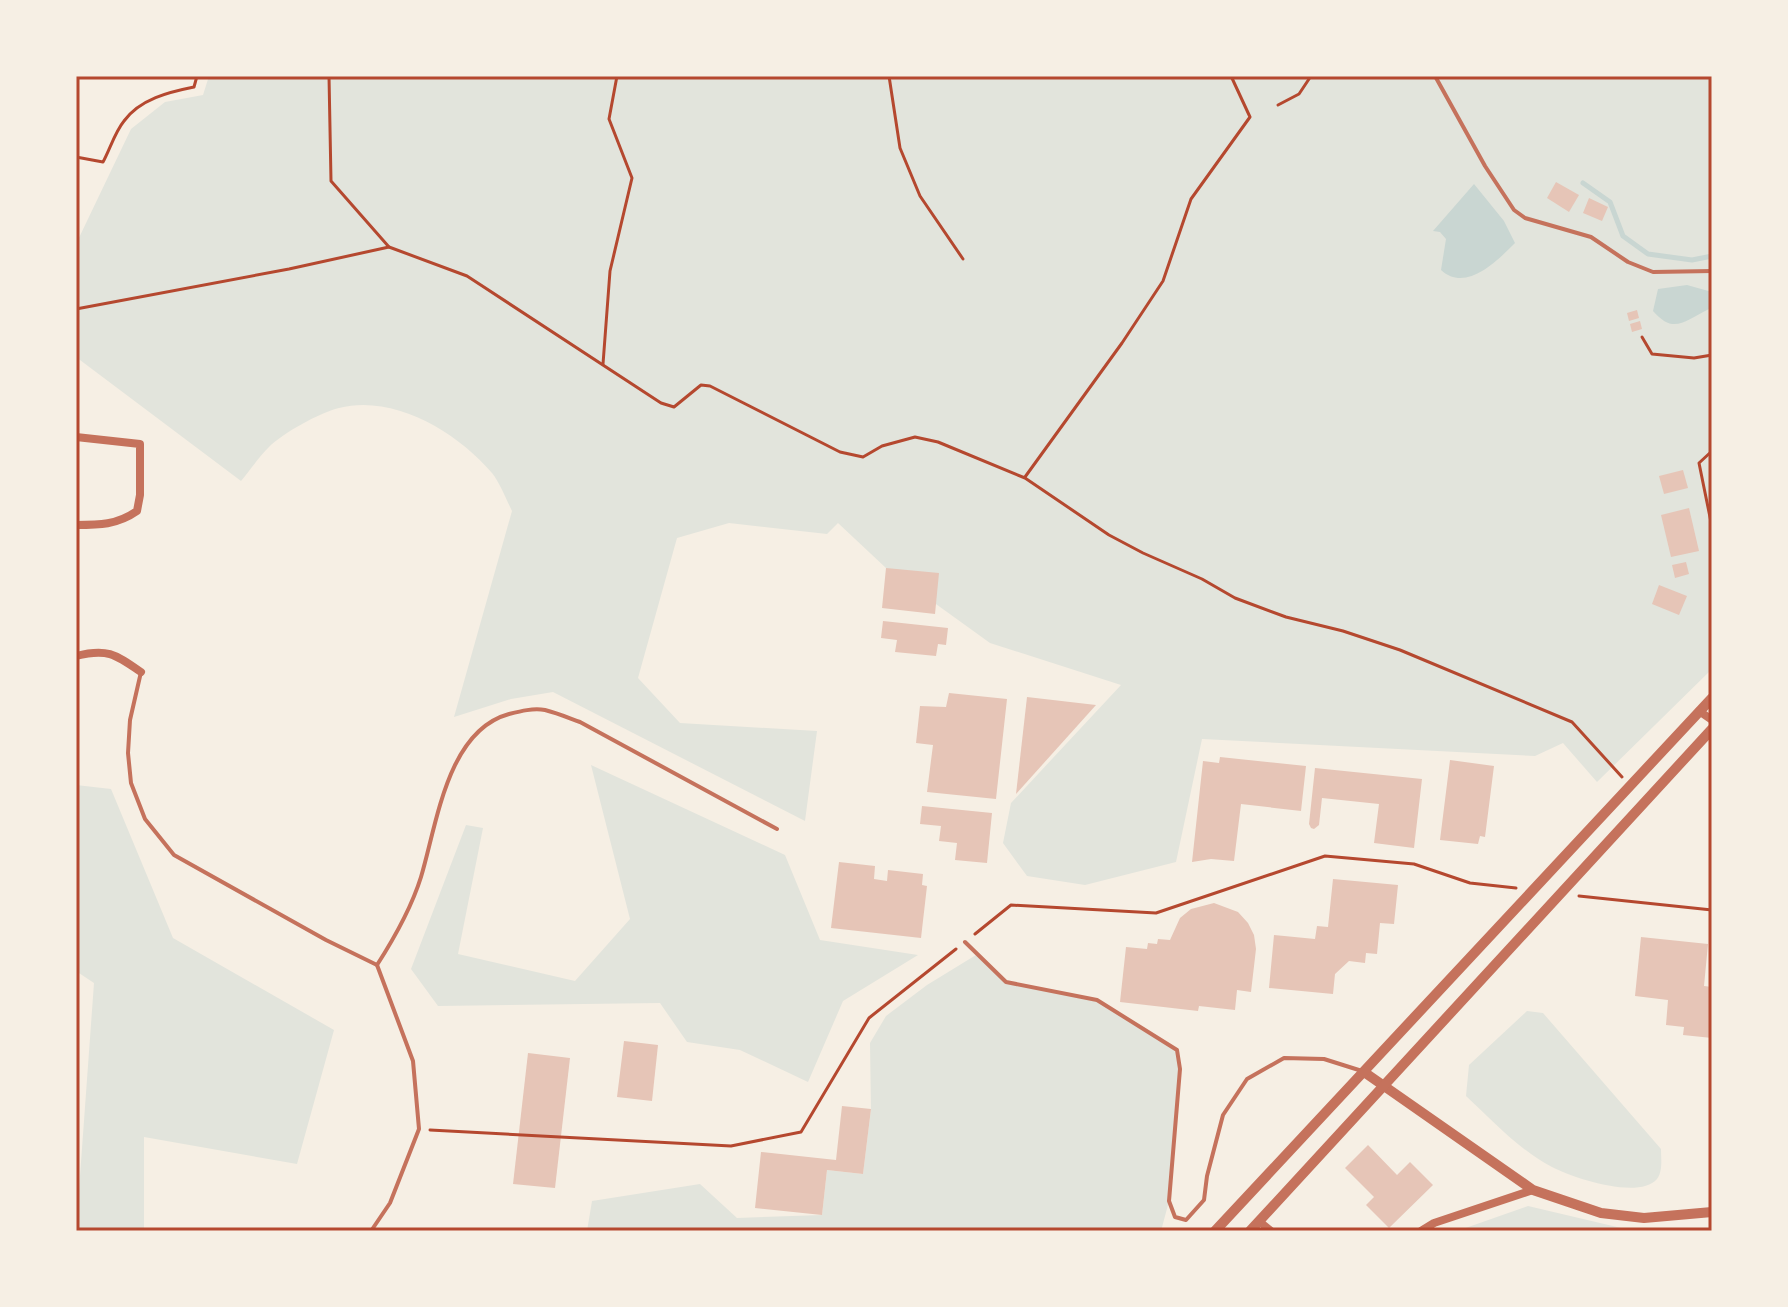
<svg xmlns="http://www.w3.org/2000/svg" width="1788" height="1307" font-family="'Public Sans',sans-serif">
	<style>
		.green { fill: #e2e4dc }
		.water { fill: #c9d6d2 }
		.lines { fill: none; stroke-linecap: round; stroke-linejoin: round }
		.stream { stroke: #c9d6d2; stroke-width: 5 }
		.building { fill: #e6c5b7 }
		.path { stroke: #b5482f; stroke-width: 3 }
		.service { stroke: #c5725c; stroke-width: 4 }
		.minor { stroke: #c5725c; stroke-width: 8 }
		.tertiary { stroke: #c5725c; stroke-width: 10 }
		.neatline { fill: none; stroke: #b5482f; stroke-width: 3 }
	</style>
	<rect width="100%" height="100%" fill="#f6efe4"/>
	<g class="green">
		<path d="M 209,76 L 1712,76 L 1712,669 L 1597,782 L 1563,743 L 1535,756 L 1202,739 L 1176,862 L 1085,885 L 1027,876 L 1003,843 L 1011,803 L 1121,685 L 990,643 L 886,568 L 838,523 L 827,534 L 729,523 L 677,538 L 638,678 L 680,723 L 817,731 L 805,821 L 553,692 L 511,699 L 454,717 L 512,511 C 506,499 500,483 492,473 C 457,432 394,394 339,408 C 319,413 283,433 269,447 C 259,457 250,470 241,481 L 76,357 L 76,244 L 131,129 L 165,102 L 203,95 Z"/>
		<polygon points="591,765 785,855 820,940 918,955 843,1001 808,1082 740,1050 687,1042 660,1003 438,1006 411,969 466,825 483,828 458,954 575,981 630,919"/>
		<polygon points="76,785 111,789 173,938 334,1030 297,1164 144,1137 144,1231 76,1231 94,983 76,971"/>
		<polygon points="976,955 1006,982 1097,1000 1177,1050 1180,1069 1169,1201 1161,1231 587,1231 592,1201 700,1184 737,1218 822,1215 827,1170 863,1174 871,1109 870,1043 886,1016 927,985"/>
		<path d="M 1527,1011 L 1543,1013 L 1661,1149 C 1661,1158 1663,1171 1657,1179 C 1639,1200 1573,1178 1552,1167 C 1519,1150 1492,1120 1466,1096 L 1469,1065 Z"/>
		<polygon points="1528,1206 1634,1231 1457,1231"/>
	</g>
	<g class="water">
		<path d="M 1474,184 L 1504,221 L 1515,243 C 1497,261 1466,293 1441,270 L 1446,239 L 1440,232 L 1433,231 Z"/>
		<path d="M 1687,285 L 1712,292 L 1712,304 L 1709,309 C 1684,321 1674,335 1653,311 L 1658,289 Z"/>
	</g>
	<g class="lines">
		<polyline class="stream" points="1583,183 1610,202 1623,236 1648,254 1692,260 1712,256"/>
	</g>
	<g class="building">
		<polygon points="1556,182 1579,195 1569,212 1547,198"/>
		<polygon points="1589,198 1608,207 1602,221 1583,213"/>
		<polygon points="1637,310 1639,318 1629,321 1627,313"/>
		<polygon points="1640,321 1642,329 1632,332 1630,324"/>
		<polygon points="1683,470 1688,488 1664,494 1659,476"/>
		<polygon points="1689,508 1699,551 1671,557 1661,515"/>
		<polygon points="1686,562 1689,574 1675,578 1672,565"/>
		<polygon points="886,568 939,573 935,614 882,608"/>
		<polygon points="1659,585 1687,596 1679,615 1652,604"/>
		<polygon points="883,621 948,628 946,645 938,644 936,656 895,652 897,640 881,638"/>
		<polygon points="949,693 1007,699 996,799 927,792 933,745 916,743 920,706 946,707"/>
		<polygon points="1027,697 1096,705 1016,794"/>
		<polygon points="1220,757 1306,766 1301,811 1241,804 1234,861 1211,859 1192,862 1203,761 1219,763"/>
		<polygon points="1450,760 1494,766 1485,837 1480,836 1478,844 1440,840"/>
		<polygon points="1315,768 1422,779 1414,848 1374,843 1379,804 1322,798 1319,825 1314,829 1311,828 1309,824"/>
		<polygon points="922,806 992,813 987,863 955,860 957,843 939,841 941,826 920,824"/>
		<polygon points="839,862 875,866 874,879 887,881 888,870 923,874 922,885 927,886 921,938 831,928"/>
		<polygon points="1333,879 1398,885 1394,924 1380,923 1377,954 1366,953 1365,963 1349,961 1335,974 1333,994 1269,988 1274,935 1315,939 1317,926 1328,927"/>
		<polygon points="1214,903 1238,912 1248,923 1254,935 1256,949 1251,992 1237,990 1235,1010 1199,1006 1198,1011 1120,1002 1126,947 1147,949 1148,943 1157,944 1158,939 1170,940 1180,918 1191,909"/>
		<polygon points="1641,937 1708,944 1704,986 1712,987 1712,1038 1683,1035 1684,1027 1666,1025 1668,1000 1635,996"/>
		<polygon points="624,1041 658,1045 652,1101 617,1097"/>
		<polygon points="528,1053 570,1058 555,1188 513,1184"/>
		<polygon points="842,1106 871,1109 863,1174 827,1170 822,1215 755,1208 761,1152 836,1160"/>
		<polygon points="1368,1145 1397,1175 1410,1162 1433,1185 1389,1228 1366,1205 1374,1197 1345,1168"/>
	</g>
	<g class="lines">
		<g class="path">
			<polyline points="329,76 331,181 389,247 467,276 661,403 674,407 701,385 710,386 840,452 863,457 882,446 915,437 938,442 1025,478 1109,535 1143,553 1202,579 1235,598 1286,617 1343,631 1400,650 1572,722 1622,777"/>
			<polyline points="889,76 900,148 920,196 963,259"/>
			<polyline points="1278,105 1299,94 1311,76"/>
			<path d="M 76,157 L 103,162 C 110,149 115,132 124,121 C 140,99 169,92 194,87 L 197,76"/>
			<polyline points="76,309 289,269 389,247"/>
			<polyline points="1642,337 1652,354 1694,358 1712,355"/>
			<polyline points="603,364 610,271 632,178 609,119 617,76"/>
			<polyline points="1712,451 1699,463 1712,527"/>
			<polyline points="1025,477 1122,343 1163,281 1191,199 1250,117 1231,76"/>
			<polyline points="1579,896 1712,910"/>
			<polyline points="975,934 1011,905 1156,913 1325,856 1414,864 1470,883 1516,888"/>
			<polyline points="430,1130 731,1146 801,1132 869,1018 956,949"/>
		</g>
		<g class="service">
			<polyline points="1435,76 1485,166 1514,210 1525,218 1591,237 1628,262 1653,272 1712,271"/>
			<polyline points="141,672 130,720 128,753 131,783 145,819 174,855 326,940 377,965 413,1061 419,1129 390,1203 371,1231"/>
			<polyline points="965,942 1006,982 1097,1000 1177,1050 1180,1069 1169,1201 1175,1217 1186,1220 1204,1200 1207,1176 1223,1115 1247,1079 1284,1058 1324,1059 1362,1071"/>
			<path d="M 377,965 C 395,937 411,909 421,877 C 437,824 447,731 509,714 C 521,711 533,708 545,710 C 557,713 569,718 580,722 L 777,829"/>
		</g>
		<g class="minor">
			<path d="M 76,437 L 140,444 L 140,495 L 137,511 C 117,525 99,525 76,525"/>
			<path d="M 76,656 C 107,648 115,654 141,672"/>
			<polyline points="1699,711 1712,720"/>
			<polyline points="1260,1222 1271,1231"/>
			<polyline points="1421,1231 1434,1223 1533,1190"/>
		</g>
		<g class="tertiary">
			<polyline points="1364,1072 1533,1190 1601,1213 1644,1218 1712,1212"/>
			<polyline points="1215,1231 1712,698"/>
			<polyline points="1250,1231 1712,729"/>
		</g>
	</g>
	<rect width="1788" height="1307" fill="none" stroke="#f6efe4" stroke-width="156"/>
	<rect x="78" y="78" width="1632" height="1151" class="neatline"/>
</svg>
